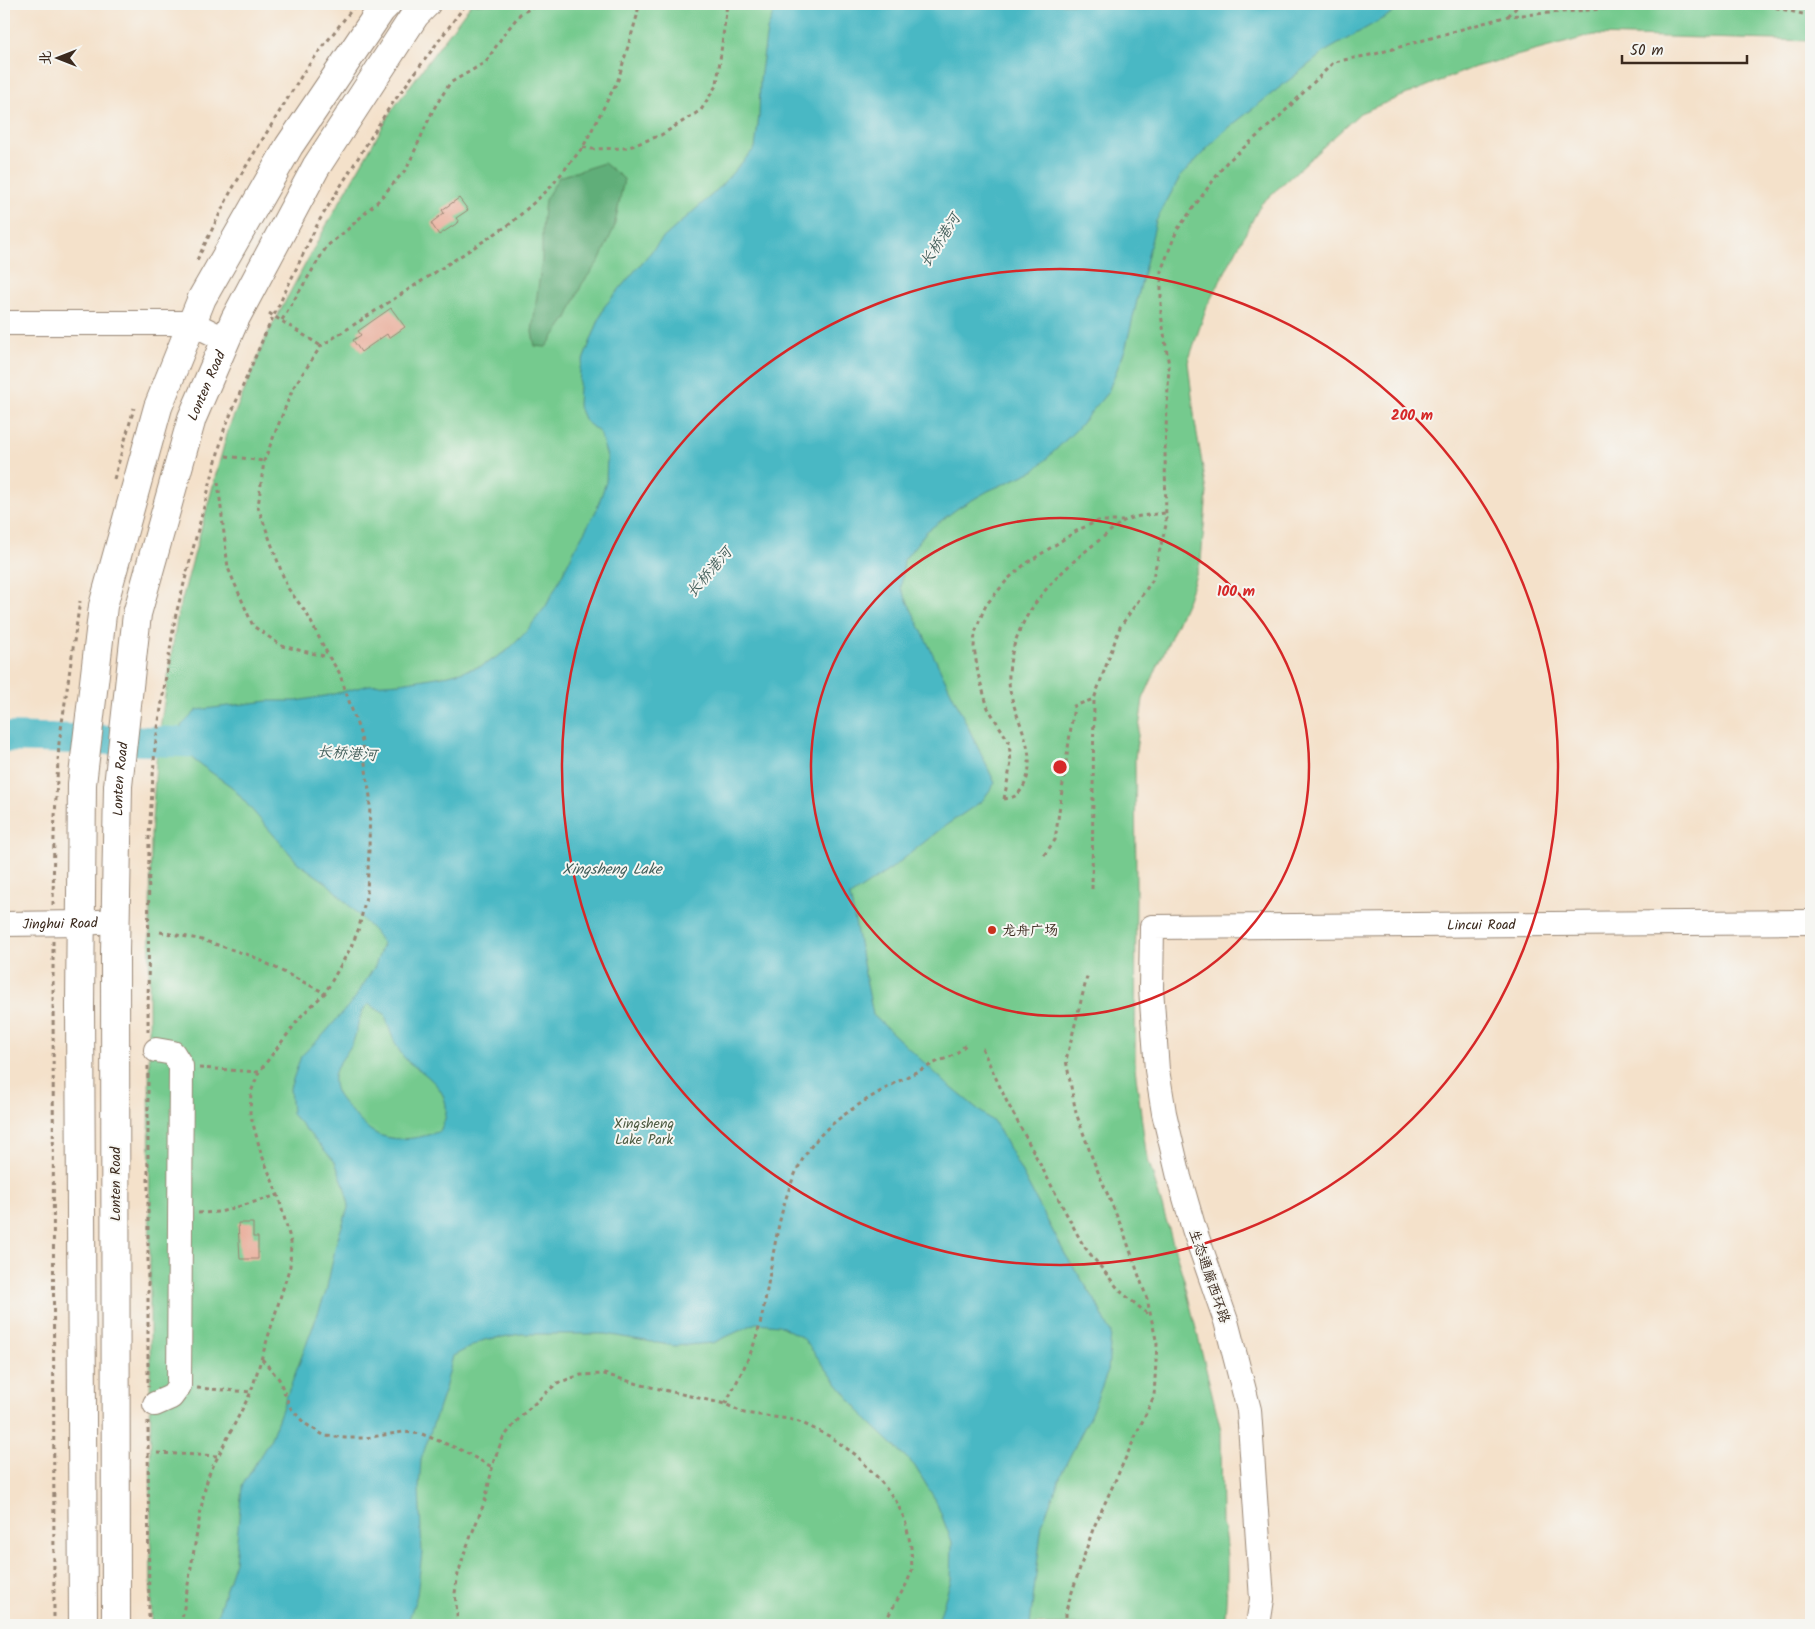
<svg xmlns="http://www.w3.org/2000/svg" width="1815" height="1629" font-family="Kalam,'LXGW WenKai TC',sans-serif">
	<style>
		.green { fill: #75ca8e; stroke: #587a56 }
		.forest { fill: #60ae79; stroke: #4e6c4c }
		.water { fill: #4ab8c4; stroke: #427171; fill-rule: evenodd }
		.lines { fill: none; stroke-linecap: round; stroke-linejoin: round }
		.river { stroke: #4ab8c4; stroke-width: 30 }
		.building { fill: #e9ae9b }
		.minor-casing { stroke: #988674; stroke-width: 26 }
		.major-casing { stroke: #988674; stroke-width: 30 }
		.path { stroke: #988674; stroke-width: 3; stroke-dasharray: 4 4; stroke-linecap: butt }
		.minor { stroke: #fff; stroke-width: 24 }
		.major { stroke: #fff; stroke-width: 28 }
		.ring { fill: none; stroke: #d62828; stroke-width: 2.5 }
		.poi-dot { fill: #c8321e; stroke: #f6f6f2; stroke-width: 2 }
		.labels { text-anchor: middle; stroke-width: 4; stroke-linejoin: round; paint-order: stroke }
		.street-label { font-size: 14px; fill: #3b2a1e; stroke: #f6f6f2 }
		.poi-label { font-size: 14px; fill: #3b2a1e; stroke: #f6f6f2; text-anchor: start }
		.park-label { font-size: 14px; fill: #4c5a40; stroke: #f6f6f2 }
		.water-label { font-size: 15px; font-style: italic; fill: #405c58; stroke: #f6f6f2 }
		.centre { fill: #d62828; stroke: #f6f6f2; stroke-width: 2.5 }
		.ring-label { font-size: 15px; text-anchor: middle; font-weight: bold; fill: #d62828; stroke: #f6f6f2; stroke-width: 4; stroke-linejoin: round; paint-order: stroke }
	</style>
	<rect width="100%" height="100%" fill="#f6f6f2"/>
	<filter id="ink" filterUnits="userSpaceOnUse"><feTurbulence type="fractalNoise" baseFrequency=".02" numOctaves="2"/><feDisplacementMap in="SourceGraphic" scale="10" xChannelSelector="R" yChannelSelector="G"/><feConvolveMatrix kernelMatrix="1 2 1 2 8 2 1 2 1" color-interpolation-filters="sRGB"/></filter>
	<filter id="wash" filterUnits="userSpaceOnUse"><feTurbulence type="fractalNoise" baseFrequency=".0096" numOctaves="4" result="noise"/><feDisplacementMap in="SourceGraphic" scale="20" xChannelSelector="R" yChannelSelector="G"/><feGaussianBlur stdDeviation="1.12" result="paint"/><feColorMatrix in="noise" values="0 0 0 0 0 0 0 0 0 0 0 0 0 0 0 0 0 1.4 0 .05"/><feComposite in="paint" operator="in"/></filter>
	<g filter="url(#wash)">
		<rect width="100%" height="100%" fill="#f4e1ca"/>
		<path class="green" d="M 471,4 L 1811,4 L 1811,41 L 1594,35 L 1475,67 L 1360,113 L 1261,204 L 1207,306 L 1188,362 L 1195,422 L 1207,492 L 1201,560 L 1188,599 L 1143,699 L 1135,758 L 1136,884 L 1135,1068 L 1146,1152 L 1184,1280 L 1221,1430 L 1222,1524 C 1230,1548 1227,1599 1224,1625 L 151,1625 L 149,994 L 151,835 L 157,748 L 177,618 L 228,430 L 268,333 L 326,226 L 392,110 Z"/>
		<polygon class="forest" points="604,163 624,179 614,228 599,261 582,284 567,318 546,347 535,346 532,332 542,260 542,229 545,200 559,177"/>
		<path class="water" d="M 777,4 L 1408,4 L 1326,51 L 1222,133 L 1180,177 L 1156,221 L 1126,347 L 1108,392 L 1077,429 L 1035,470 L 988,491 L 958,508 L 926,532 L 904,560 L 901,588 L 995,783 L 982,801 L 942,828 L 892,868 L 850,896 L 873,1015 L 947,1084 L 996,1124 L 1065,1254 L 1095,1300 L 1111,1333 L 1108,1371 L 1090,1416 L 1063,1470 L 1042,1524 L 1030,1625 L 937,1625 L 951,1580 L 952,1542 L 935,1499 L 914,1465 L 868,1421 L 836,1382 L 803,1338 L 779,1325 L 756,1323 L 713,1343 L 675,1346 L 605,1334 L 521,1334 L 484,1340 L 453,1356 L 445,1389 L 421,1460 L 419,1488 L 422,1553 L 417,1595 L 407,1625 L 214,1625 L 235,1561 L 242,1486 L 271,1438 L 326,1292 L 336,1244 L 349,1205 L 344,1185 L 335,1162 L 292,1114 L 290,1088 L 301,1056 L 324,1034 L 355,998 L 375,966 L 383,944 L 374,931 L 327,883 L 298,863 L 232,787 L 195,761 L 183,742 L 181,726 L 197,710 L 268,701 L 297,701 L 330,695 L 369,685 L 400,683 L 449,675 L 482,666 L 508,650 L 525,633 L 546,606 L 561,577 L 577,545 L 596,511 L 606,482 L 607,457 L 600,433 L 585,421 L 578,405 L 580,368 L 604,307 L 662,239 L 715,192 L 755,148 L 759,116 L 760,79 L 767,30 ZM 368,1004 L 385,1014 C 389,1030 395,1047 406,1060 C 410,1064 416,1067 421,1071 C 443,1088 454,1105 440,1131 C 419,1139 390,1144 370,1130 C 362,1124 355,1115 348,1108 C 342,1101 334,1093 334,1082 C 332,1066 349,1054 354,1039 C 359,1026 358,1014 368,1004 Z"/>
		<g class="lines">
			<polyline class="river" points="4,737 183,742 223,744"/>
		</g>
		<g id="blocks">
			<g class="building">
				<polygon points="459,198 468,210 456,218 459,222 439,235 431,223 444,213 442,210"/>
				<polygon points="391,308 405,327 389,338 387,334 361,352 353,340 361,335 358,331"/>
				<polygon points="238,1223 253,1223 253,1237 258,1237 258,1259 240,1259"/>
			</g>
		</g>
	</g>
	<g filter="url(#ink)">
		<use href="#blocks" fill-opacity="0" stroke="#988674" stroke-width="1"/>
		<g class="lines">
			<g class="minor-casing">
				<g id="minor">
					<polyline points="4,323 192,323 226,340"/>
					<path id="s1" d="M 4,924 L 81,923 L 115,921"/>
					<polyline points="155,1404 171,1397 179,1386 181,1066 173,1053 156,1050"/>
					<path id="s2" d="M 1258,1625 L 1262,1599 L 1249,1410 L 1226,1321 L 1194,1229 L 1179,1177 L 1164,1113 L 1157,1070 L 1151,988 L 1152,927 L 1811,922"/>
				</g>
			</g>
			<g class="major-casing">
				<g id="major">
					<polyline points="83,1625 80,1005 82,784 103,606 158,407 202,298 289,146 381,10 387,4"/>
					<path id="s3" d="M 116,1625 L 115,953 L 118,786 L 137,614 L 192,418 L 235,319 L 316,167 L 415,15 L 426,4"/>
				</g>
			</g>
			<g class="path">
				<polyline points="1760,4 1811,16"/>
				<polyline points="1508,16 1520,4"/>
				<polyline points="583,147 591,149 627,148 661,135 701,110 717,84 727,4"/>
				<polyline points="197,260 231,191 305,70 356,4"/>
				<polyline points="269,313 321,346"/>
				<polyline points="282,320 327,246 347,230 378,201 407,168 433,110 450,83 486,62 502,37 520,14 539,4"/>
				<polyline points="226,456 264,461"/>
				<polyline points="114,479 134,408"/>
				<polyline points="218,482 228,568 253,626 282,646 328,657"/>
				<path d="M 1004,799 C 1007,798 1012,798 1015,796 C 1024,790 1029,776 1029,766 C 1031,734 1007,706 1009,674 C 1012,617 1055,575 1097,542 C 1106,535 1115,526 1124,521 C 1136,515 1153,515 1165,513"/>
				<polyline points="1004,799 1011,763 1009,742 988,708 978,674 974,647 975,633 980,619 986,605 1008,579 1024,565 1078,530 1098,521 1123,521"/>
				<polyline points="1044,855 1055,840 1074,706 1094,699"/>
				<polyline points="1092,889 1094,699 1120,627 1152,581 1166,525 1165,450 1169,366 1161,314 1161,271 1177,230 1226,163 1278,118 1334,62 1375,54 1508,16 1670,4"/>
				<polyline points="53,905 54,835 59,743 80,601"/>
				<polyline points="160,932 199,939 252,956 325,993"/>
				<polyline points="53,941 54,1625"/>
				<polyline points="148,1032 149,835 155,747 175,618 224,430 266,332 319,221 389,108 466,4"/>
				<polyline points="982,1048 1007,1102 1083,1245 1120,1291 1150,1316"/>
				<polyline points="148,1066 148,1387"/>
				<polyline points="199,1068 259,1072"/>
				<polyline points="198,1213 220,1212 278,1195"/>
				<polyline points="262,1359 279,1379 290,1407 304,1423 325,1436 346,1438 365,1438 403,1432 422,1434 459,1449 492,1467"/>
				<polyline points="197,1388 251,1392"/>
				<path d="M 725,1404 C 739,1378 753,1353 760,1324 C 776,1260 775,1174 829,1127 C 853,1106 884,1089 912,1074 C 921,1070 930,1065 939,1061 C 944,1059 949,1058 953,1055 C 959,1052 963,1047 968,1043"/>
				<polyline points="148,1421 149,1625"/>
				<polyline points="157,1453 218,1456"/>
				<polyline points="181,1625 204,1492 209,1474 251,1392 290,1266 291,1242 278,1195 261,1153 250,1113 251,1092 259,1072 302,1015 325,993 351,947 359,928 367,892 369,850 370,797 361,736 339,672 329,657 307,614 287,587 258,507 264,461 293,388 321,346 510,224 549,189 583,147 618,80 637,16 639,4"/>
				<polyline points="458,1625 455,1593 458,1574 465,1551 485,1501 494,1460 503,1438 522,1415 557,1383 581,1375 604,1374 642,1385 725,1404 744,1413 789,1419 802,1423 829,1436 856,1455 878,1478 896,1501 905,1520 911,1547 912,1570 907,1583 883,1625"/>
				<polyline points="1066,1625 1066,1610 1093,1529 1154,1396 1157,1344 1147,1299 1124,1233 1093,1160 1076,1113 1066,1060 1088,973"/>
			</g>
			<use href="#minor" class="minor"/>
			<use href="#major" class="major"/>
		</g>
	</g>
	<g class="ring">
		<circle cx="1060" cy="767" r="249"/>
		<circle cx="1060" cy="767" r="498"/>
	</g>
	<circle class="poi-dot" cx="992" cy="930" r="5"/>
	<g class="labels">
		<g class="street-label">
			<text dy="5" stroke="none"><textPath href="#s3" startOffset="1251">Lonten Road</textPath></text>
			<text dy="5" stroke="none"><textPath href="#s3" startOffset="846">Lonten Road</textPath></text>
			<text dy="5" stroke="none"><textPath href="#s1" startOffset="56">Jinghui Road</textPath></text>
			<text dy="5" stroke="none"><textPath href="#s2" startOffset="1041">Lincui Road</textPath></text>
			<text transform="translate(115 1184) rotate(-90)" y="5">Lonten Road</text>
			<text transform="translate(1210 1276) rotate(71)" y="5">生态通廊西环路</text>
		</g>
		<g class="poi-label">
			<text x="1002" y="935">龙舟广场</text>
		</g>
		<g class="park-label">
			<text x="644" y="1128">Xingsheng<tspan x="644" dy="16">Lake Park</tspan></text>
		</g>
		<g class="water-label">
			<text transform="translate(940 240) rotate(-57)" y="5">长桥港河</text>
			<text transform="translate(709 572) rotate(-49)" y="5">长桥港河</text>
			<text transform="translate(347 753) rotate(4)" y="5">长桥港河</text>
			<text x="612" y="874">Xingsheng Lake</text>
		</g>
	</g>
	<circle cx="1060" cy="767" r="8" class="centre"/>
	<g class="ring-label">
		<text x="1412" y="420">200 m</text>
		<text x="1236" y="596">100 m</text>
	</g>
	<rect width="1815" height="1629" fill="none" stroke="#f6f6f2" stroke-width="20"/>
	<g transform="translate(58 58) rotate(270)" stroke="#f6f6f2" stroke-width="4" paint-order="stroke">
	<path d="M0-4L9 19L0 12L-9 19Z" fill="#3b2a1e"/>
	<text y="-8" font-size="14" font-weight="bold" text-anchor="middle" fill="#3b2a1e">北</text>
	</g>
	<path d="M1622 55v8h125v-8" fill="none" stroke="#3b2a1e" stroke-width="2.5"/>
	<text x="1630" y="55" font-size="15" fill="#3b2a1e" stroke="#f6f6f2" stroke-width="4" paint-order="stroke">50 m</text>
</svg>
